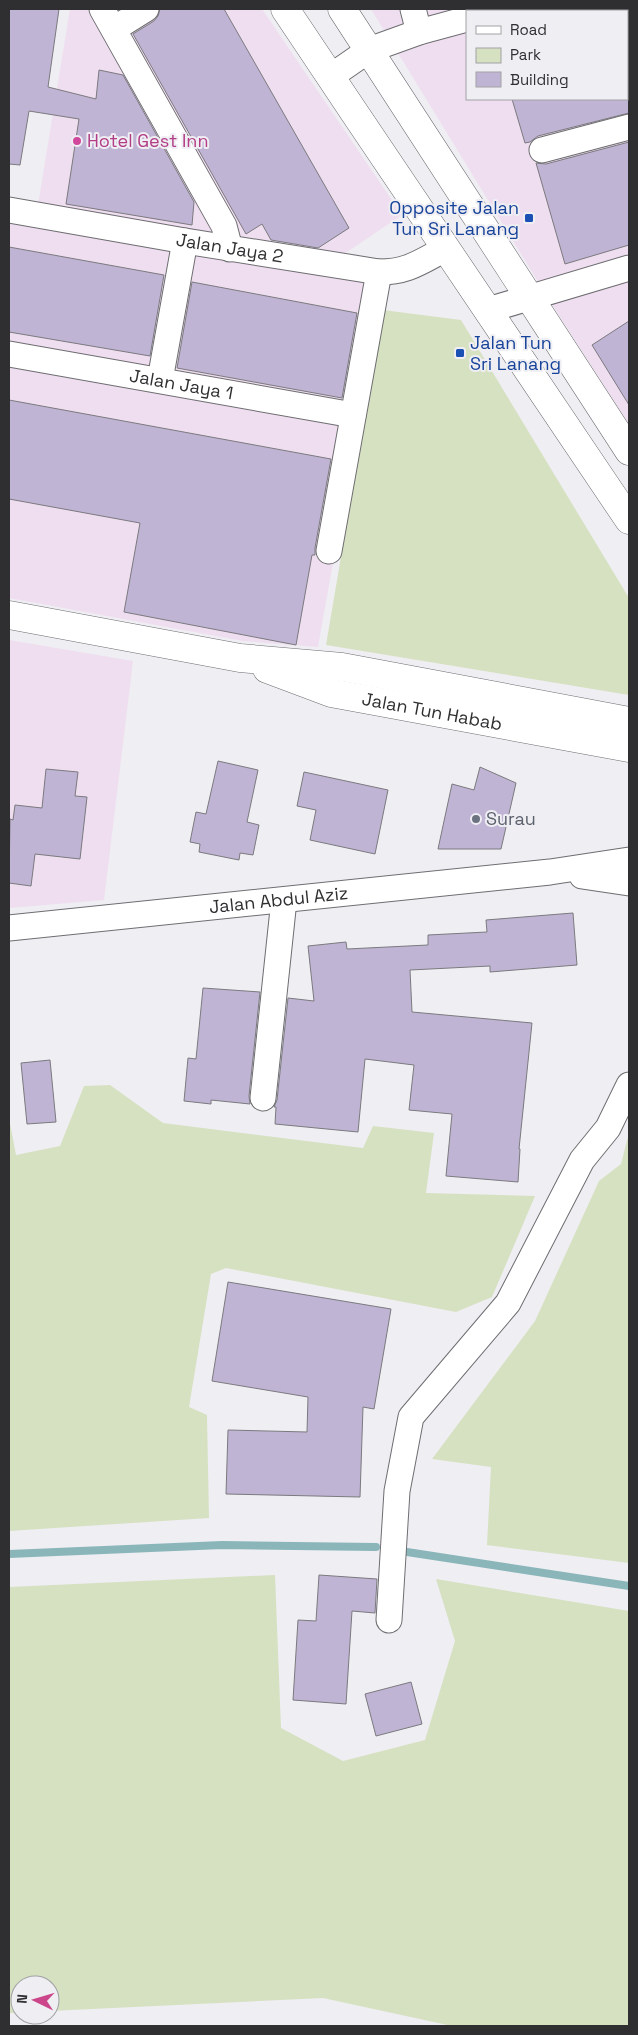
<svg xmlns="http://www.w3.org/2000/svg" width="638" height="2035" font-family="'Space Grotesk',sans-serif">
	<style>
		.commercial { fill: #efdef0; fill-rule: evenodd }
		.green { fill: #d6e1c1 }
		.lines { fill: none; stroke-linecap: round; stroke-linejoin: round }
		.stream { stroke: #8ab6ba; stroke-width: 8 }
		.building { fill: #c0b4d4; stroke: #7b7a7e }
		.minor-casing { stroke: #6e6d71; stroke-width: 27 }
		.major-casing { stroke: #6e6d71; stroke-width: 29 }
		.highway-casing { stroke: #6e6d71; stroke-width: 29 }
		.minor { stroke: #fff; stroke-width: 25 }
		.major { stroke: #fff; stroke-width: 28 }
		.highway { stroke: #fff; stroke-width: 28 }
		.hotel-dot { fill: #d1479c; stroke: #efeef3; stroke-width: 2 }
		.transit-dot { fill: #1a4fb4; stroke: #efeef3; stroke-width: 2 }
		.worship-dot { fill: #6b7280; stroke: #efeef3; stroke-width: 2 }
		.labels { text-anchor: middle; stroke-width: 4; stroke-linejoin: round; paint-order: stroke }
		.hotel-label { font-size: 18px; fill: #b23c85; stroke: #efeef3; text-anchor: start }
		.transit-label { font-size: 18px; fill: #164399; stroke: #efeef3; text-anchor: end }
		.street-label { font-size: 18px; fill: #2f2f31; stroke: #efeef3 }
		.worship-label { font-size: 18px; fill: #5b616d; stroke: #efeef3; text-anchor: start }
	</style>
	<rect width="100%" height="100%" fill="#efeef3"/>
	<g class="commercial">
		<polygon points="70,9 262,9 402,215 341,256 38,205"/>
		<path d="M 371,9 L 629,9 L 629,424 L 551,303 ZM 467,11 L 627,11 L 627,99 L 467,99 Z"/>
		<polygon points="9,219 383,282 318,647 243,641 9,598"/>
		<polygon points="9,640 133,661 104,900 9,908"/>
	</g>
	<g class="green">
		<polygon points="383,310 461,320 629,598 629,695 326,645"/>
		<polygon points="110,1085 163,1123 363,1148 373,1126 434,1133 426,1193 535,1196 492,1297 456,1312 226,1268 211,1274 189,1407 207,1415 209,1518 9,1531 9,1118 16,1155 60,1146 84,1086"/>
		<polygon points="629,1133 629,1563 487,1545 491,1467 432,1459 535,1321 599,1181 621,1164"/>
		<polygon points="275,1575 281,1728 343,1761 425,1740 455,1641 436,1579 629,1611 629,2026 452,2026 323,1998 50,2011 50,1985 20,1985 20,2013 9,2013 9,1587"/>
	</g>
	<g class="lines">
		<g class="stream">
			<polyline points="407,1552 629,1586"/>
			<polyline points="9,1554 222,1545 376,1547"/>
		</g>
	</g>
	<g class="building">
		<polygon points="9,9 59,9 48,87 96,99 99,70 123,75 194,202 192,225 66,204 79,119 29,111 20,165 9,164"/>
		<polygon points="160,9 224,9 349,228 318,248 271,240 262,224 246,234 133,34 154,21 158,16"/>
		<polygon points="512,99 629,99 629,113 538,136 530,142 525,143"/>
		<polygon points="629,142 629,245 565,264 536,163 546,164"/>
		<polygon points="9,247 164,275 150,356 9,332"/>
		<polygon points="192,282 357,313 342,398 177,368"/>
		<polygon points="629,321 629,405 592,345"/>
		<polygon points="9,400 331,459 315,548 315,555 312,555 296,645 124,612 140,523 9,499"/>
		<polygon points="218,761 258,770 247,822 259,825 253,855 240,853 239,860 199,852 200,844 190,842 196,812 206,814"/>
		<polygon points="480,767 516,783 501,849 438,849 452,784 474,790"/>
		<polygon points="46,769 78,772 75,796 87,797 80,859 35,854 31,886 9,883 10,819 13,820 15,805 42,808"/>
		<polygon points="304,772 388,790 375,854 310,840 316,810 297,806"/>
		<polygon points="573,913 577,965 490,972 490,966 410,970 412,1012 532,1023 519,1149 520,1149 518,1182 446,1176 452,1114 409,1110 414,1065 365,1059 358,1132 275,1124 276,1107 274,1107 277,1100 288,998 314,1001 308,946 346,942 347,949 428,945 428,935 487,932 486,920"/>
		<polygon points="203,988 260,992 249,1096 250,1104 211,1100 211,1104 184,1101 188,1058 196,1059"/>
		<polygon points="50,1060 56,1122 27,1124 21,1063"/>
		<polygon points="228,1282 391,1309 374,1409 363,1407 360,1497 226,1494 228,1430 307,1432 308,1397 212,1381"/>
		<polygon points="319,1575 377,1579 375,1613 352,1611 346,1704 293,1700 298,1620 316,1621"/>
		<polygon points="411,1682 422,1724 376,1736 365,1694"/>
	</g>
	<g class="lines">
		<g class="minor-casing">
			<g id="minor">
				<polyline points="102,9 224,226 230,249"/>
				<polyline points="413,9 419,32"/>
				<polyline points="494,11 502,9"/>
				<polyline points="114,29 146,9"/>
				<polyline points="330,77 369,50 419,32 467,19"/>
				<polyline points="542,150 629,127"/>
				<path id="s1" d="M 9,210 L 185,241 L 379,272 C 408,272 420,262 445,249"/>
				<polyline points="488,310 629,268"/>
				<path id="s2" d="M 9,354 L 353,415"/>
				<polyline points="160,380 185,241"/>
				<polyline points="329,551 379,272"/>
				<polyline points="582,876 629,883"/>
				<path id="s3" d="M 9,928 L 550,872 L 629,860"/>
				<polyline points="263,1098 284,900"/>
				<polyline points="389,1620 397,1491 411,1417 508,1303 582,1160 608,1128 629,1085"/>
			</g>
		</g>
		<g class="major-casing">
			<g id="major">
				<path d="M 285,9 C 399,180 515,350 629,520"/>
				<polyline points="342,9 629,451"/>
			</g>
		</g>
		<g class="highway-casing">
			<g id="highway">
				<polyline points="9,615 240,658 342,667 629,721"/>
				<path id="s4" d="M 267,669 L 331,693 L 629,748"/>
			</g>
		</g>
		<use href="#minor" class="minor"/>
		<use href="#major" class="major"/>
		<use href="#highway" class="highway"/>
	</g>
	<circle class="hotel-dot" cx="77" cy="141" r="5"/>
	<g class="transit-dot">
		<rect x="524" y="213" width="10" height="10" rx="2.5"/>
		<rect x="455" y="348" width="10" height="10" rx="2.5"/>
	</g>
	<circle class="worship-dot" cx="476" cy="819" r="5"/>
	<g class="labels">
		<g class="hotel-label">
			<text x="87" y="147">Hotel Gest Inn</text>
		</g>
		<g class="transit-label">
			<text x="519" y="214">Opposite Jalan<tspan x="519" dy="21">Tun Sri Lanang</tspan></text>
			<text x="470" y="349" text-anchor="start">Jalan Tun<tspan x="470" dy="21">Sri Lanang</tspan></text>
		</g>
		<g class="street-label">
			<text dy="6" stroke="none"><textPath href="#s1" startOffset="224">Jalan Jaya 2</textPath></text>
			<text dy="6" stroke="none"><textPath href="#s2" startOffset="175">Jalan Jaya 1</textPath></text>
			<text dy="6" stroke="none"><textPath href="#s4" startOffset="171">Jalan Tun Habab</textPath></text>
			<text dy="6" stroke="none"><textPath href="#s3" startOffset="271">Jalan Abdul Aziz</textPath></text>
		</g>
		<g class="worship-label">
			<text x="486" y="825">Surau</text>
		</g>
	</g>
	<rect width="638" height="2035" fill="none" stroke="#2f2f31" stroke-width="20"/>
	<rect x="466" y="10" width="162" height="90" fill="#efeef3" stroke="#a2a2a5"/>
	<rect x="476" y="26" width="25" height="8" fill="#ffffff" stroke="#a2a2a5"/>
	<text x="510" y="35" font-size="15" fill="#2f2f31">Road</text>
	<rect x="476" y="48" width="25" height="15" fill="#d6e1c1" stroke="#a2a2a5"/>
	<text x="510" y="60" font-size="15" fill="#2f2f31">Park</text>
	<rect x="476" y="72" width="25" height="15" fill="#c0b4d4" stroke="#a2a2a5"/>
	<text x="510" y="85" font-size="15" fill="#2f2f31">Building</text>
	<g transform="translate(35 2000) rotate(275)"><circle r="24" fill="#efeef3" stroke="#a2a2a5"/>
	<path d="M0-4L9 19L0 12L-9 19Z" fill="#cb468a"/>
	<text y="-8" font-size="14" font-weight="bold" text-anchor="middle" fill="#2f2f31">N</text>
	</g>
</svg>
